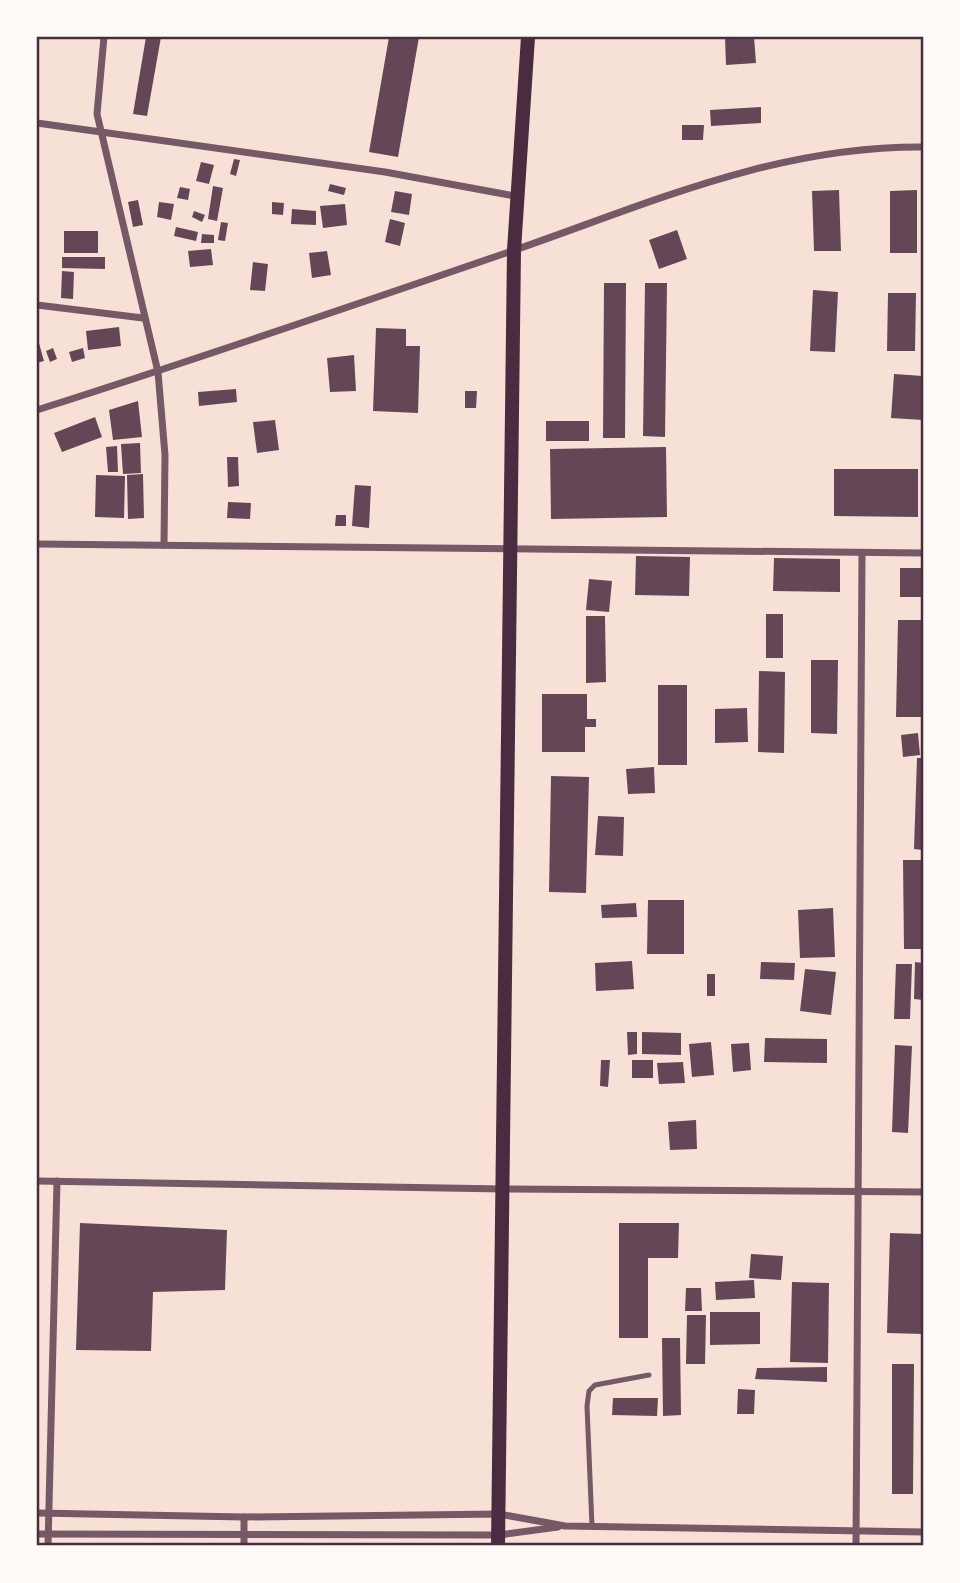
<svg xmlns="http://www.w3.org/2000/svg" width="960" height="1583" font-family="'Public Sans',sans-serif">
	<style>
		.building { fill: #644757 }
		.lines { fill: none; stroke-linecap: round; stroke-linejoin: round }
		.service { stroke: #755966; stroke-width: 5 }
		.minor { stroke: #755966; stroke-width: 7 }
		.secondary { stroke: #4a2c40; stroke-width: 14 }
		.neatline { fill: none; stroke: #4a2c40; stroke-width: 2.5 }
	</style>
	<rect width="100%" height="100%" fill="#f7e1d7"/>
	<g class="building">
		<polygon points="146,37 161,37 147,116 133,114"/>
		<polygon points="389,37 419,37 398,157 369,152"/>
		<polygon points="725,37 754,37 756,63 726,65"/>
		<polygon points="761,107 761,123 711,126 710,110"/>
		<polygon points="682,125 704,125 703,140 682,140"/>
		<polygon points="234,159 240,160 236,176 230,174"/>
		<polygon points="201,162 214,165 209,184 196,181"/>
		<polygon points="330,184 346,188 344,195 328,191"/>
		<polygon points="213,186 223,188 217,221 208,219"/>
		<polygon points="180,187 190,189 188,200 177,198"/>
		<polygon points="839,190 841,251 814,251 812,191"/>
		<polygon points="917,190 917,253 890,253 890,191"/>
		<polygon points="395,191 412,194 409,215 391,212"/>
		<polygon points="138,200 143,225 133,227 128,202"/>
		<polygon points="159,202 174,204 171,220 157,217"/>
		<polygon points="272,202 284,203 283,215 272,214"/>
		<polygon points="345,204 347,225 323,228 320,206"/>
		<polygon points="292,209 316,211 316,225 291,224"/>
		<polygon points="194,211 205,215 202,222 192,217"/>
		<polygon points="390,219 405,223 400,246 385,242"/>
		<polygon points="221,222 228,223 225,241 218,240"/>
		<polygon points="176,227 198,232 196,241 174,236"/>
		<polygon points="677,230 687,259 659,269 649,240"/>
		<rect x="64" y="231" width="34" height="22"/>
		<polygon points="202,234 214,235 214,243 201,243"/>
		<polygon points="211,249 213,265 190,267 188,251"/>
		<polygon points="327,251 331,275 312,278 309,253"/>
		<polygon points="62,257 105,257 105,269 62,268"/>
		<polygon points="253,262 268,264 265,291 250,290"/>
		<polygon points="62,271 74,272 73,299 61,298"/>
		<polygon points="604,283 626,283 625,438 603,438"/>
		<polygon points="645,283 667,283 665,437 643,436"/>
		<polygon points="813,290 838,292 835,352 810,351"/>
		<polygon points="888,293 916,293 915,351 887,351"/>
		<polygon points="119,327 121,346 88,350 86,331"/>
		<polygon points="376,328 406,329 406,346 420,346 418,413 373,411"/>
		<polygon points="37,336 44,361 37,363"/>
		<polygon points="53,348 57,359 50,362 46,351"/>
		<polygon points="83,348 85,358 72,362 69,352"/>
		<polygon points="354,355 356,391 330,392 327,358"/>
		<polygon points="894,374 923,376 923,420 891,418"/>
		<polygon points="236,389 237,402 199,406 198,392"/>
		<polygon points="465,391 477,391 476,408 465,408"/>
		<polygon points="138,401 142,437 113,440 109,410"/>
		<polygon points="95,417 102,437 62,452 54,433"/>
		<polygon points="275,420 279,450 257,453 253,422"/>
		<rect x="546" y="421" width="43" height="20"/>
		<polygon points="140,443 141,473 123,474 121,444"/>
		<polygon points="117,446 118,472 108,472 106,447"/>
		<polygon points="666,447 667,517 551,519 550,449"/>
		<polygon points="227,457 238,457 239,486 228,487"/>
		<polygon points="834,469 918,469 918,517 834,516"/>
		<polygon points="143,474 144,518 128,519 127,475"/>
		<polygon points="96,475 125,476 124,518 95,517"/>
		<polygon points="355,485 371,486 369,528 352,526"/>
		<polygon points="228,502 251,503 250,519 227,518"/>
		<polygon points="336,515 346,515 346,526 335,526"/>
		<polygon points="636,556 690,557 689,596 635,595"/>
		<polygon points="774,558 840,559 840,592 773,591"/>
		<rect x="900" y="568" width="23" height="29"/>
		<polygon points="589,579 612,581 609,612 586,610"/>
		<rect x="766" y="614" width="17" height="44"/>
		<polygon points="586,616 605,616 606,682 586,683"/>
		<polygon points="898,620 923,620 923,717 896,717"/>
		<polygon points="811,660 838,660 837,734 811,733"/>
		<polygon points="759,671 785,672 784,753 758,752"/>
		<rect x="658" y="685" width="29" height="80"/>
		<polygon points="542,694 587,694 587,719 596,719 596,727 585,727 585,752 542,752"/>
		<polygon points="747,708 748,742 715,743 715,709"/>
		<polygon points="918,733 920,755 903,757 901,735"/>
		<polygon points="917,758 923,758 923,850 914,849"/>
		<polygon points="654,767 655,793 628,794 626,769"/>
		<polygon points="551,776 589,777 586,893 549,892"/>
		<polygon points="598,816 624,817 623,856 595,855"/>
		<polygon points="903,860 923,860 923,949 904,949"/>
		<polygon points="648,900 684,900 684,954 647,954"/>
		<polygon points="636,903 637,917 602,918 601,905"/>
		<polygon points="833,908 835,957 800,958 798,910"/>
		<polygon points="632,961 634,989 596,991 595,963"/>
		<polygon points="761,962 795,963 794,980 760,979"/>
		<polygon points="915,962 923,963 923,1000 914,999"/>
		<polygon points="896,964 912,964 910,1019 894,1019"/>
		<polygon points="805,969 836,972 831,1015 800,1011"/>
		<rect x="707" y="974" width="8" height="22"/>
		<polygon points="627,1032 637,1032 637,1054 628,1055"/>
		<polygon points="642,1032 681,1033 681,1055 642,1054"/>
		<polygon points="765,1038 827,1039 827,1063 764,1062"/>
		<polygon points="711,1042 714,1075 692,1077 689,1044"/>
		<polygon points="749,1043 751,1070 733,1072 731,1044"/>
		<polygon points="895,1045 912,1046 908,1133 892,1132"/>
		<polygon points="601,1060 610,1060 608,1087 600,1086"/>
		<rect x="632" y="1060" width="21" height="18"/>
		<polygon points="683,1062 685,1083 659,1084 657,1063"/>
		<polygon points="696,1120 697,1149 670,1150 668,1122"/>
		<polygon points="80,1223 227,1230 225,1290 153,1292 151,1351 76,1350"/>
		<polygon points="619,1223 679,1223 678,1258 648,1258 648,1338 619,1338"/>
		<polygon points="890,1233 923,1234 923,1334 887,1333"/>
		<polygon points="751,1254 783,1256 781,1280 749,1278"/>
		<polygon points="754,1280 755,1298 716,1300 715,1282"/>
		<polygon points="792,1282 829,1283 828,1363 790,1362"/>
		<polygon points="686,1288 701,1288 702,1311 685,1311"/>
		<polygon points="710,1312 760,1312 760,1344 710,1345"/>
		<polygon points="687,1315 706,1315 705,1364 686,1364"/>
		<polygon points="662,1338 680,1338 681,1415 663,1416"/>
		<polygon points="892,1364 914,1364 913,1494 892,1494"/>
		<polygon points="827,1367 827,1382 755,1379 757,1368"/>
		<polygon points="738,1389 755,1390 754,1414 737,1414"/>
		<polygon points="613,1398 658,1398 657,1416 612,1415"/>
	</g>
	<g class="lines">
		<polyline class="service" points="592,1526 587,1406 589,1391 595,1385 649,1375"/>
		<g class="minor">
			<polyline points="104,37 97,114 158,372 165,455 164,545"/>
			<polyline points="37,123 385,172 515,196"/>
			<polyline points="37,305 143,318"/>
			<path d="M 37,410 C 195,360 352,306 509,252 C 648,204 774,146 923,147"/>
			<polyline points="37,544 923,553"/>
			<polyline points="37,1181 503,1189 923,1192"/>
			<polyline points="37,1513 244,1517 499,1514 565,1526 923,1532"/>
			<polyline points="37,1534 499,1535 558,1527"/>
			<polyline points="48,1546 57,1181"/>
			<polyline points="244,1546 244,1517"/>
			<polyline points="856,1546 862,553"/>
		</g>
		<polyline class="secondary" points="498,1546 514,250 528,37"/>
	</g>
	<rect width="960" height="1583" fill="none" stroke="#fffaf5" stroke-width="77"/>
	<rect x="38" y="38" width="884" height="1506" class="neatline"/>
</svg>
